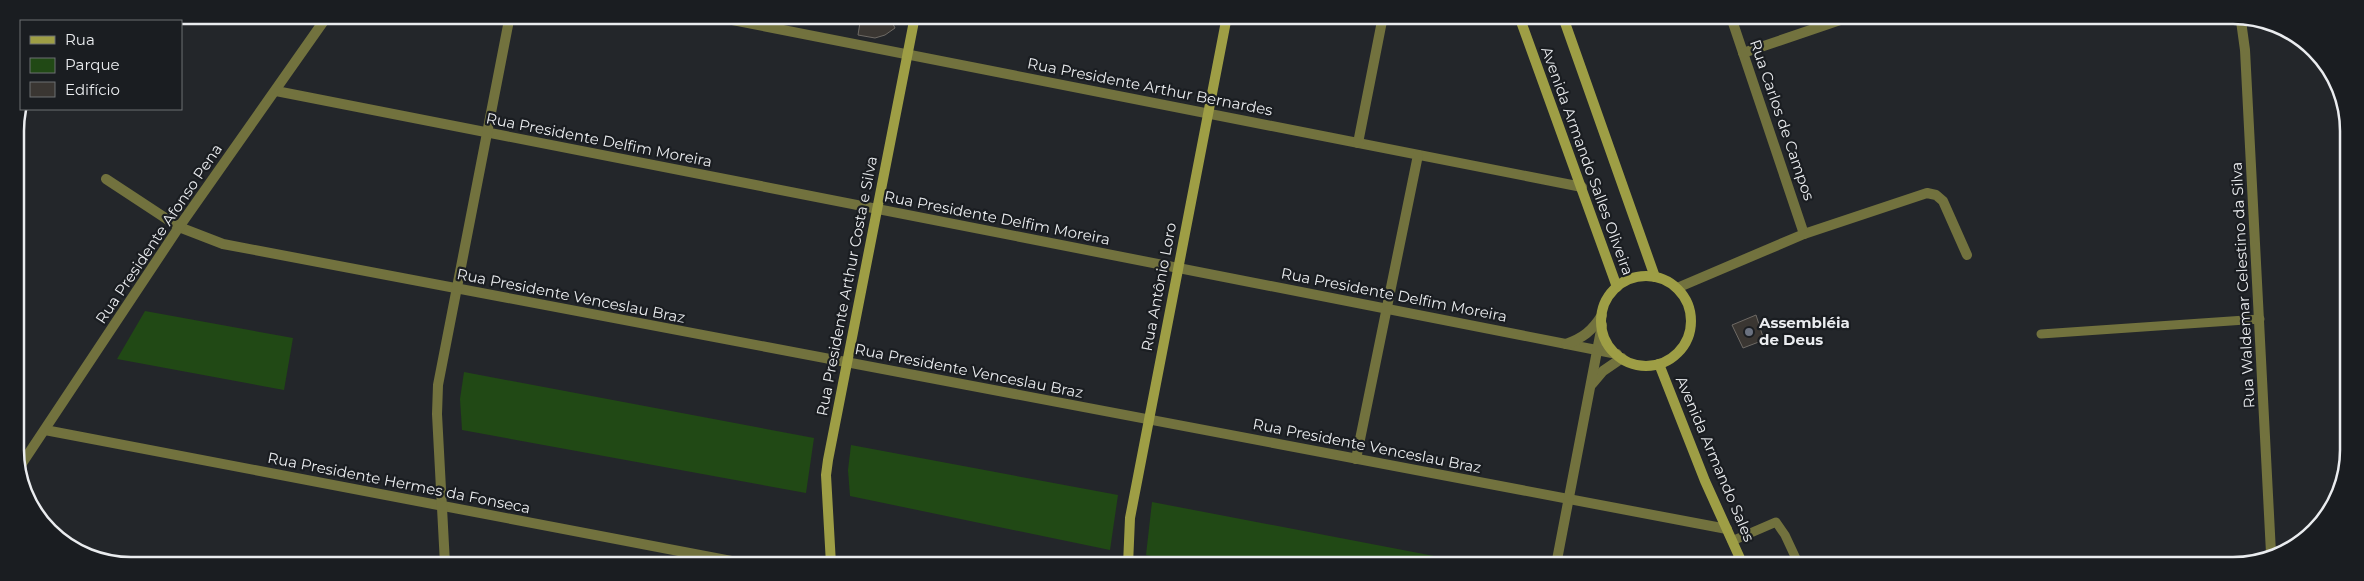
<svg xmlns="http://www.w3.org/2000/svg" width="2364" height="581" font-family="Montserrat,sans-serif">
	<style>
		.green { fill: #214915 }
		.building { fill: #3a3632; stroke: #6e6a65 }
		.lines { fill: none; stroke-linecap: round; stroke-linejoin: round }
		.lane { stroke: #72723e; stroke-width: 9 }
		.street { stroke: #72723e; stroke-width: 10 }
		.secondary { stroke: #9e9e45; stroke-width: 10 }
		.worship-dot { fill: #6b7280; stroke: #1a1d21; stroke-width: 2 }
		.labels { text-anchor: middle; stroke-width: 4.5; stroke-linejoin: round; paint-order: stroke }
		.street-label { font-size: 15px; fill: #eaecef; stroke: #1a1d21 }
		.poi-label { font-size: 15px; font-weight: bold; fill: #eaecef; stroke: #1a1d21; text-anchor: start }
		.rim { fill: none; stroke: #eaecef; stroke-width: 2.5 }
	</style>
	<rect width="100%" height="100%" fill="#23262a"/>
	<g class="green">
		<polygon points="145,311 293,338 284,390 117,359"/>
		<polygon points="464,372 814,438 806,493 462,430 460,399"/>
		<polygon points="851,445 1118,495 1110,550 850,496 848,470"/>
		<polygon points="1152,502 1481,565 1195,565 1146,555"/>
	</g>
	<g class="building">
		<polygon points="861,16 893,16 892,22 895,28 885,35 875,38 858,35"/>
		<polygon points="1756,315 1764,340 1743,348 1732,325"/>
	</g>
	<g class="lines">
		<g class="lane">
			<polyline points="2041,334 2260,319"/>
			<polyline points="1732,541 1776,522 1785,535 1799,565"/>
		</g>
		<g class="street">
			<polyline points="712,16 1582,187"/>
			<polyline points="1731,17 1804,234"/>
			<polyline points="2236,17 2241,21 2245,50 2271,553"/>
			<polyline points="1743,53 1849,17"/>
			<polyline points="276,91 1617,354"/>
			<polyline points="1358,143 1383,16"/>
			<polyline points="106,179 179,227 223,244 1727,529"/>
			<polyline points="1677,288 1804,234 1927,193 1936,195 1943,201 1967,255"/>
			<path d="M 1566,344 C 1583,338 1592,331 1602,315"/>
			<polyline points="1592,384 1603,371 1622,358"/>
			<polyline points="45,430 747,564"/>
			<polyline points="1356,459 1418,155"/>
			<polyline points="17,471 179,227 328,15"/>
			<polyline points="445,564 437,414 438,385 510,15"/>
			<polyline points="1556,565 1602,325"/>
		</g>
		<g class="secondary">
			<polyline points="1519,16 1617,287"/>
			<polyline points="1563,17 1655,277"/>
			<circle cx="1646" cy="321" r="45"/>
			<polyline points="1659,364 1705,481 1743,565"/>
			<polyline points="831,564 826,475 828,460 915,16"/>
			<polyline points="1128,565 1130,518 1227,16"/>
		</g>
	</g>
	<circle class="worship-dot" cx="1749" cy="332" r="5"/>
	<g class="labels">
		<g class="street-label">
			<text transform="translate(1150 87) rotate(11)" y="5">Rua Presidente Arthur Bernardes</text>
			<text transform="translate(1782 120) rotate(71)" y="5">Rua Carlos de Campos</text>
			<text transform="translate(599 140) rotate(11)" y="5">Rua Presidente Delfim Moreira</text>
			<text transform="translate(1587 161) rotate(70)" y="5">Avenida Armando Salles Oliveira</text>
			<text transform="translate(997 218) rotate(11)" y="5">Rua Presidente Delfim Moreira</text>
			<text transform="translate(159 234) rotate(-56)" y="5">Rua Presidente Afonso Pena</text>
			<text transform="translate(2243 285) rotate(-93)" y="5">Rua Waldemar Celestino da Silva</text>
			<text transform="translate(847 286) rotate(-79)" y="5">Rua Presidente Arthur Costa e Silva</text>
			<text transform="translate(1159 287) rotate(-79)" y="5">Rua Antônio Loro</text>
			<text transform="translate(1394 295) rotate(11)" y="5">Rua Presidente Delfim Moreira</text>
			<text transform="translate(571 296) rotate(11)" y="5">Rua Presidente Venceslau Braz</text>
			<text transform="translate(969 371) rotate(11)" y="5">Rua Presidente Venceslau Braz</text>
			<text transform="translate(1367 446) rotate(11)" y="5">Rua Presidente Venceslau Braz</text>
			<text transform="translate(1715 459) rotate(67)" y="5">Avenida Armando Sales</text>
			<text transform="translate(399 483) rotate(11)" y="5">Rua Presidente Hermes da Fonseca</text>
		</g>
		<g class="poi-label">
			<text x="1759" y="328">Assembléia<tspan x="1759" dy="17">de Deus</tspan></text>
		</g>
	</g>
	<path d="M0 0H2364V581H0ZM131 24H2233A107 107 0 0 1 2340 131V450A107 107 0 0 1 2233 557H131A107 107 0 0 1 24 450V131A107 107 0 0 1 131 24Z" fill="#1a1d21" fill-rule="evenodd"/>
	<path class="rim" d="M131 24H2233A107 107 0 0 1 2340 131V450A107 107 0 0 1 2233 557H131A107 107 0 0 1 24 450V131A107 107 0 0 1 131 24Z"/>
	<rect x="20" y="20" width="162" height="90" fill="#1a1d21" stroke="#6d7073"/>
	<rect x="30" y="36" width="25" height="8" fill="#9e9e45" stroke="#6d7073"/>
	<text x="65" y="45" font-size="15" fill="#eaecef">Rua</text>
	<rect x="30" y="58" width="25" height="15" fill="#214915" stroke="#6d7073"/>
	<text x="65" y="70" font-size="15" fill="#eaecef">Parque</text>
	<rect x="30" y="82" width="25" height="15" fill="#3a3632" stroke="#6d7073"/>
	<text x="65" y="95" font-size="15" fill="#eaecef">Edifício</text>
</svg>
